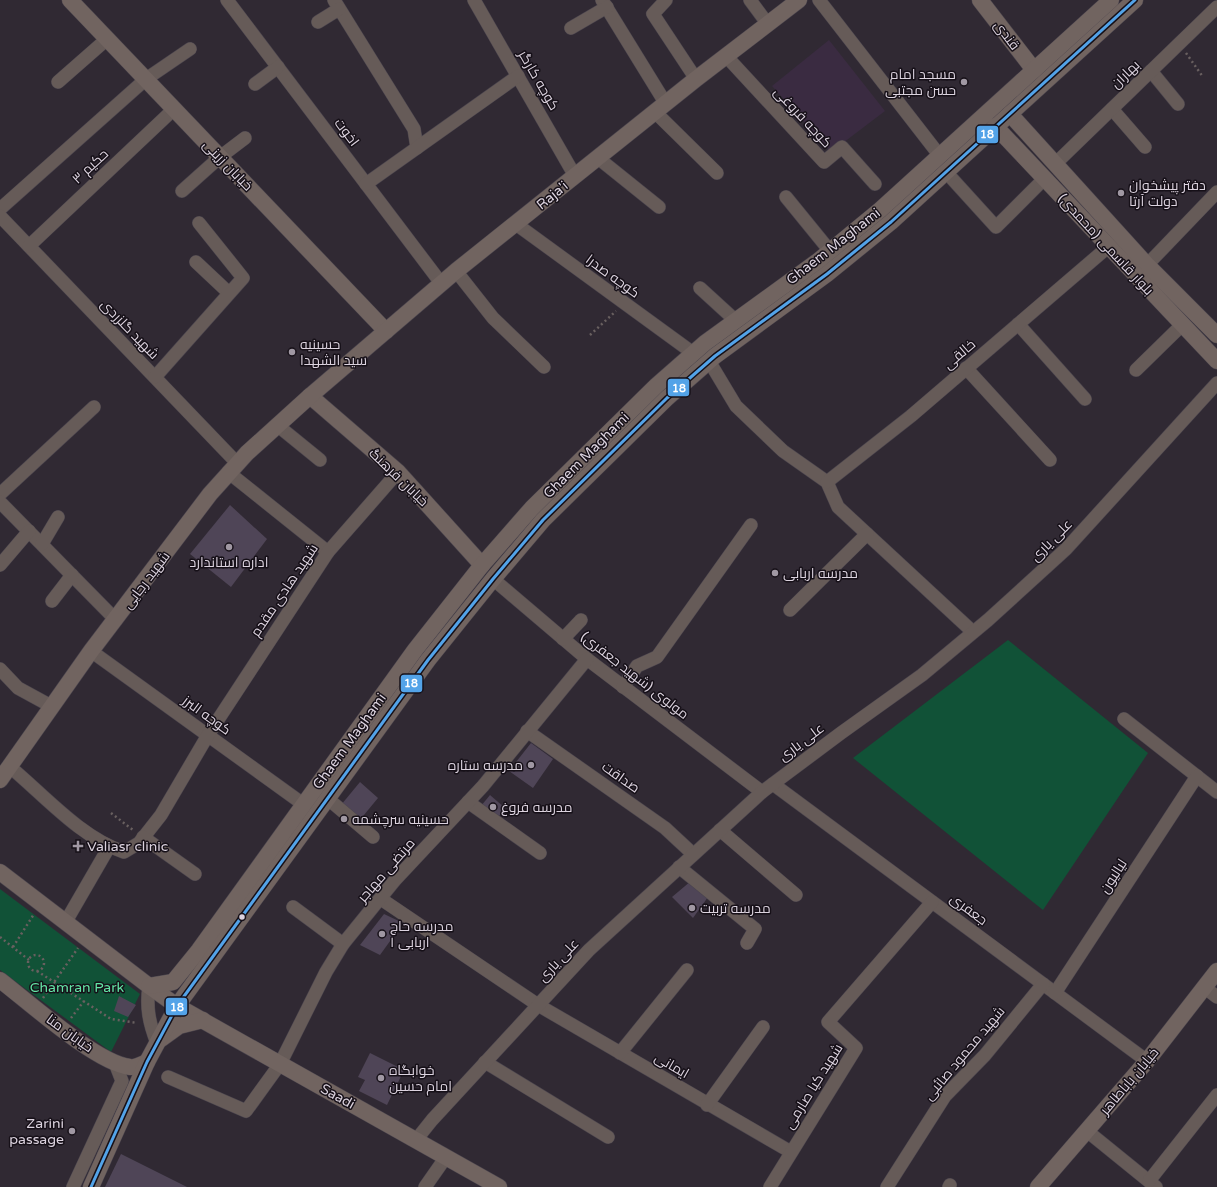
<svg xmlns="http://www.w3.org/2000/svg" width="1217" height="1187" font-family="'Varela Round',Cairo,sans-serif">
	<style>
		.built { fill: #3a2b41 }
		.green { fill: #115237 }
		.building { fill: #4f4557 }
		.lines { fill: none; stroke-linecap: round; stroke-linejoin: round }
		.minor-casing { stroke: #4b454e; stroke-width: 14 }
		.major-casing { stroke: #4b454e; stroke-width: 17 }
		.path { stroke: #696060; stroke-width: 2.5; stroke-dasharray: 2 3; stroke-linecap: butt }
		.minor { stroke: #665b58; stroke-width: 13 }
		.major { stroke: #716460; stroke-width: 16 }
		.bus-1-casing { stroke: #161018; stroke-width: 6 }
		.bus-1 { stroke: #53a3e8; stroke-width: 3 }
		.poi-dot { fill: #a098a3; stroke: #161018; stroke-width: 1.5 }
		.bus-dot { fill: #dcd3df; stroke: #161018; stroke-width: 1.5 }
		.labels { text-anchor: middle; stroke-width: 3; stroke-linejoin: round; paint-order: stroke }
		.street-label { font-size: 14px; fill: #dcd3df; stroke: #161018 }
		.poi-label { font-size: 14px; fill: #dcd3df; stroke: #161018; text-anchor: start }
		.park-label { font-size: 14px; fill: #64e5a6; stroke: #161018 }
		.line-badge { stroke: #161018; stroke-width: 1.5 }
		.badge-label { font-size: 11px; text-anchor: middle; font-weight: bold; fill: #fff }
	</style>
	<rect width="100%" height="100%" fill="#302933"/>
	<polygon class="built" points="829,40 885,111 831,152 772,86"/>
	<g class="green">
		<polygon points="1008,640 1148,753 1043,910 853,758"/>
		<polygon points="0,889 140,994 111,1052 0,970"/>
	</g>
	<g class="building">
		<polygon points="230,505 267,539 231,587 190,554"/>
		<polygon points="531,743 553,759 533,788 509,771"/>
		<polygon points="360,782 378,798 359,821 341,805"/>
		<polygon points="490,795 505,808 497,819 481,806"/>
		<polygon points="691,881 708,897 693,918 672,897"/>
		<polygon points="384,914 403,923 380,955 360,945"/>
		<polygon points="119,996 136,1005 128,1017 114,1011"/>
		<polygon points="370,1053 404,1070 387,1105 359,1091 365,1080 358,1077"/>
		<polygon points="121,1154 187,1187 105,1187"/>
	</g>
	<g class="lines">
		<g class="minor-casing">
			<g id="minor">
				<polyline points="227,0 441,283"/>
				<polyline points="334,0 414,129 417,148"/>
				<polyline points="474,0 575,176"/>
				<polyline points="602,0 666,104"/>
				<polyline points="666,0 653,14 696,79"/>
				<polyline points="750,0 767,23"/>
				<polyline points="819,0 940,156"/>
				<polyline points="318,22 339,9"/>
				<polyline points="571,28 607,7"/>
				<polyline points="726,56 824,162 842,147 875,184"/>
				<polyline points="1151,71 1178,104"/>
				<polyline points="58,82 107,39"/>
				<polyline points="255,84 278,67"/>
				<polyline points="1112,109 1145,147"/>
				<polyline points="655,112 717,173"/>
				<polyline points="598,158 659,207"/>
				<polyline points="1055,164 1217,7"/>
				<polyline points="946,172 996,227 1044,179"/>
				<polyline points="366,184 518,76"/>
				<polyline points="182,191 220,157 245,138"/>
				<polyline points="786,197 830,251"/>
				<polyline points="0,209 146,79 190,49"/>
				<polyline points="0,216 237,463"/>
				<polyline points="516,224 693,353"/>
				<polyline points="29,246 174,109"/>
				<polyline points="196,262 229,293"/>
				<polyline points="1147,265 1217,192"/>
				<polyline points="456,271 493,318 544,367"/>
				<polyline points="700,288 735,320"/>
				<polyline points="1018,324 1085,399"/>
				<polyline points="709,361 736,406 783,451 827,482 838,507 973,632"/>
				<polyline points="966,368 1050,460"/>
				<polyline points="1136,370 1182,325"/>
				<polyline points="155,377 243,278 199,223"/>
				<polyline points="277,425 320,460"/>
				<polyline points="228,472 328,552"/>
				<polyline points="827,482 911,416 1108,247"/>
				<polyline points="0,494 94,407"/>
				<polyline points="0,502 116,620"/>
				<polyline points="42,544 58,517"/>
				<polyline points="0,565 29,531"/>
				<polyline points="493,579 587,659 762,792"/>
				<polyline points="52,601 72,575"/>
				<polyline points="790,610 867,534"/>
				<polyline points="563,639 581,620"/>
				<polyline points="91,651 303,804"/>
				<polyline points="0,669 18,688 51,706"/>
				<polyline points="623,687 637,666 657,657 751,525"/>
				<polyline points="1124,719 1217,792"/>
				<polyline points="527,731 665,828 693,854"/>
				<path d="M 9,766 C 44,795 81,838 124,852 L 139,843 L 161,815 L 208,735 L 328,552 L 398,472"/>
				<polyline points="773,784 1147,1061"/>
				<polyline points="327,798 373,837"/>
				<polyline points="468,802 540,853"/>
				<polyline points="720,830 796,895"/>
				<polyline points="143,837 195,874"/>
				<polyline points="679,867 755,929 747,943"/>
				<polyline points="381,899 538,1005 791,1152"/>
				<polyline points="293,907 343,944"/>
				<polyline points="65,923 109,847"/>
				<path d="M 149,986 C 146,1007 149,1023 157,1043"/>
				<polyline points="1204,987 1217,997"/>
				<polyline points="1055,993 1197,776"/>
				<polyline points="620,1053 687,970"/>
				<polyline points="485,1062 608,1137"/>
				<polyline points="168,1077 246,1111 280,1064 326,972 343,944 395,880 483,786 587,659"/>
				<polyline points="707,1105 763,1027"/>
				<polyline points="1087,1131 1156,1187"/>
				<polyline points="416,1140 432,1120 589,950 762,792 841,733 922,675 988,620 1066,549 1217,383"/>
				<polyline points="1149,1181 1217,1095"/>
				<polyline points="73,1187 122,1081 115,1063"/>
				<polyline points="425,1187 446,1157"/>
				<polyline points="770,1187 856,1048 828,1022 932,902"/>
				<polyline points="887,1187 945,1096 985,1055 1043,984"/>
				<polyline points="949,1187 950,1185"/>
			</g>
		</g>
		<g class="major-casing">
			<g id="major">
				<polyline points="70,0 386,331"/>
				<polyline points="980,0 1034,70"/>
				<polyline points="1010,114 1147,265 1217,335"/>
				<polyline points="995,126 1217,361"/>
				<polyline points="310,396 398,472 482,565"/>
				<polyline points="0,780 91,651 210,494 247,453 310,396 456,271 696,79 799,0"/>
				<polyline points="0,872 149,986 177,1006 499,1187"/>
				<path d="M 0,980 C 29,1002 96,1063 130,1067 C 135,1068 142,1064 147,1062"/>
				<polyline points="149,986 173,982 199,950 415,650 482,565 532,508 656,386 705,343 818,261 880,210 1111,0"/>
				<polyline points="161,1039 179,1026 203,1020"/>
				<polyline points="91,1187 147,1062 177,1006 428,660 493,579 543,520 667,398 715,356 827,274 891,222 1135,0"/>
				<polyline points="1038,1187 1147,1061 1217,971"/>
			</g>
		</g>
		<g class="path">
			<polyline points="1186,53 1203,77"/>
			<polyline points="590,335 616,311"/>
			<polyline points="111,813 133,830"/>
			<polyline points="0,937 29,960"/>
			<polyline points="13,947 34,914"/>
			<circle cx="36" cy="963" r="8"/>
			<polyline points="37,971 111,1019 137,1023"/>
			<polyline points="43,998 78,948"/>
			<polyline points="71,1018 84,1001"/>
		</g>
		<use href="#minor" class="minor"/>
		<use href="#major" class="major"/>
		<g class="bus-1-casing">
			<polyline id="bus-1" points="91,1187 147,1062 177,1006 428,660 493,579 543,520 667,398 715,356 827,274 891,222 1135,0"/>
		</g>
		<use href="#bus-1" class="bus-1"/>
	</g>
	<g class="poi-dot">
		<circle cx="964" cy="82" r="4"/>
		<circle cx="1121" cy="193" r="4"/>
		<circle cx="292" cy="352" r="4"/>
		<circle cx="229" cy="547" r="4"/>
		<circle cx="775" cy="573" r="4"/>
		<circle cx="531" cy="765" r="4"/>
		<circle cx="493" cy="807" r="4"/>
		<circle cx="344" cy="819" r="4"/>
		<path d="M76 840h4v4h4v4h-4v4h-4v-4h-4v-4h4z"/>
		<circle cx="692" cy="908" r="4"/>
		<circle cx="382" cy="934" r="4"/>
		<circle cx="381" cy="1078" r="4"/>
		<circle cx="72" cy="1131" r="4"/>
	</g>
	<circle class="bus-dot" cx="242" cy="917" r="3.5"/>
	<g class="labels">
		<g class="street-label">
			<text transform="translate(1007 35) rotate(53)" y="5">قندی</text>
			<text transform="translate(1125 74) rotate(-44)" y="5">بهاران</text>
			<text transform="translate(539 80) rotate(60)" y="5">کوچه کارگر</text>
			<text transform="translate(803 117) rotate(47)" y="5">کوچه فروغی</text>
			<text transform="translate(347 132) rotate(53)" y="5">اخوت</text>
			<text transform="translate(228 165) rotate(46)" y="5">خیابان زرینی</text>
			<text transform="translate(90 166) rotate(-43)" y="5">حکیم ۳</text>
			<text transform="translate(552 195) rotate(-39)" y="5">Raja'i</text>
			<text transform="translate(1106 244) rotate(47)" y="5">بلوار قاسمی (محمدی)</text>
			<text transform="translate(833 246) rotate(-38)" y="5">Ghaem Maghami</text>
			<text transform="translate(613 276) rotate(36)" y="5">کوچه صدرا</text>
			<text transform="translate(130 329) rotate(46)" y="5">شهید گلزردی</text>
			<text transform="translate(959 354) rotate(-41)" y="5">خالقی</text>
			<text transform="translate(586 455) rotate(-45)" y="5">Ghaem Maghami</text>
			<text transform="translate(399 477) rotate(44)" y="5">خیابان فرهنگ</text>
			<text transform="translate(1051 540) rotate(-45)" y="5">علی یاری</text>
			<text transform="translate(146 580) rotate(-53)" y="5">شهید رجایی</text>
			<text transform="translate(284 590) rotate(-56)" y="5">شهید هادی مقدم</text>
			<text transform="translate(635 675) rotate(38)" y="5">مولوی (شهید جعفری)</text>
			<text transform="translate(207 715) rotate(36)" y="5">کوچه البرز</text>
			<text transform="translate(349 741) rotate(-54)" y="5">Ghaem Maghami</text>
			<text transform="translate(801 742) rotate(-37)" y="5">علی یاری</text>
			<text transform="translate(621 777) rotate(35)" y="5">صداقت</text>
			<text transform="translate(386 870) rotate(-49)" y="5">مرتضی مهاجر</text>
			<text transform="translate(1113 876) rotate(-57)" y="5">لیالیون</text>
			<text transform="translate(969 909) rotate(37)" y="5">جعفری</text>
			<text transform="translate(558 960) rotate(-47)" y="5">علی یاری</text>
			<text transform="translate(70 1033) rotate(36)" y="5">خیابان منا</text>
			<text transform="translate(964 1053) rotate(-50)" y="5">شهید محمود صائبی</text>
			<text transform="translate(672 1065) rotate(30)" y="5">ایمانی</text>
			<text transform="translate(1129 1081) rotate(-50)" y="5">خیابان باباطاهر</text>
			<text transform="translate(813 1086) rotate(-58)" y="5">شهید کیا صارمی</text>
			<text transform="translate(338 1096) rotate(29)" y="5">Saadi</text>
		</g>
		<g class="poi-label">
			<text x="956" y="79" text-anchor="end">مسجد امام<tspan x="956" dy="16">حسن مجتبی</tspan></text>
			<text x="1129" y="190">دفتر پیشخوان<tspan x="1129" dy="16">دولت آرتا</tspan></text>
			<text x="300" y="349">حسینیه<tspan x="300" dy="16">سید الشهدا</tspan></text>
			<text x="229" y="567" text-anchor="middle">اداره استاندارد</text>
			<text x="783" y="578">مدرسه اربابی</text>
			<text x="523" y="770" text-anchor="end">مدرسه ستاره</text>
			<text x="501" y="812">مدرسه فروغ</text>
			<text x="352" y="824">حسینیه سرچشمه</text>
			<text x="87" y="851">Valiasr clinic</text>
			<text x="700" y="913">مدرسه تربیت</text>
			<text x="390" y="931">مدرسه حاج<tspan x="390" dy="16">اربابی ۱</tspan></text>
			<text x="389" y="1075">خوابگاه<tspan x="389" dy="16">امام حسین</tspan></text>
			<text x="64" y="1128" text-anchor="end">Zarini<tspan x="64" dy="16">passage</tspan></text>
		</g>
		<g class="park-label">
			<text x="77" y="992">Chamran Park</text>
		</g>
	</g>
	<g class="line-badge">
		<rect x="976" y="125" width="23" height="19" rx="4" fill="#53a3e8"/>
		<rect x="667" y="378" width="23" height="19" rx="4" fill="#53a3e8"/>
		<rect x="400" y="674" width="23" height="19" rx="4" fill="#53a3e8"/>
		<rect x="165" y="997" width="23" height="19" rx="4" fill="#53a3e8"/>
	</g>
	<g class="badge-label">
		<text x="987" y="138">18</text>
		<text x="679" y="392">18</text>
		<text x="411" y="687">18</text>
		<text x="177" y="1011">18</text>
	</g>
</svg>
